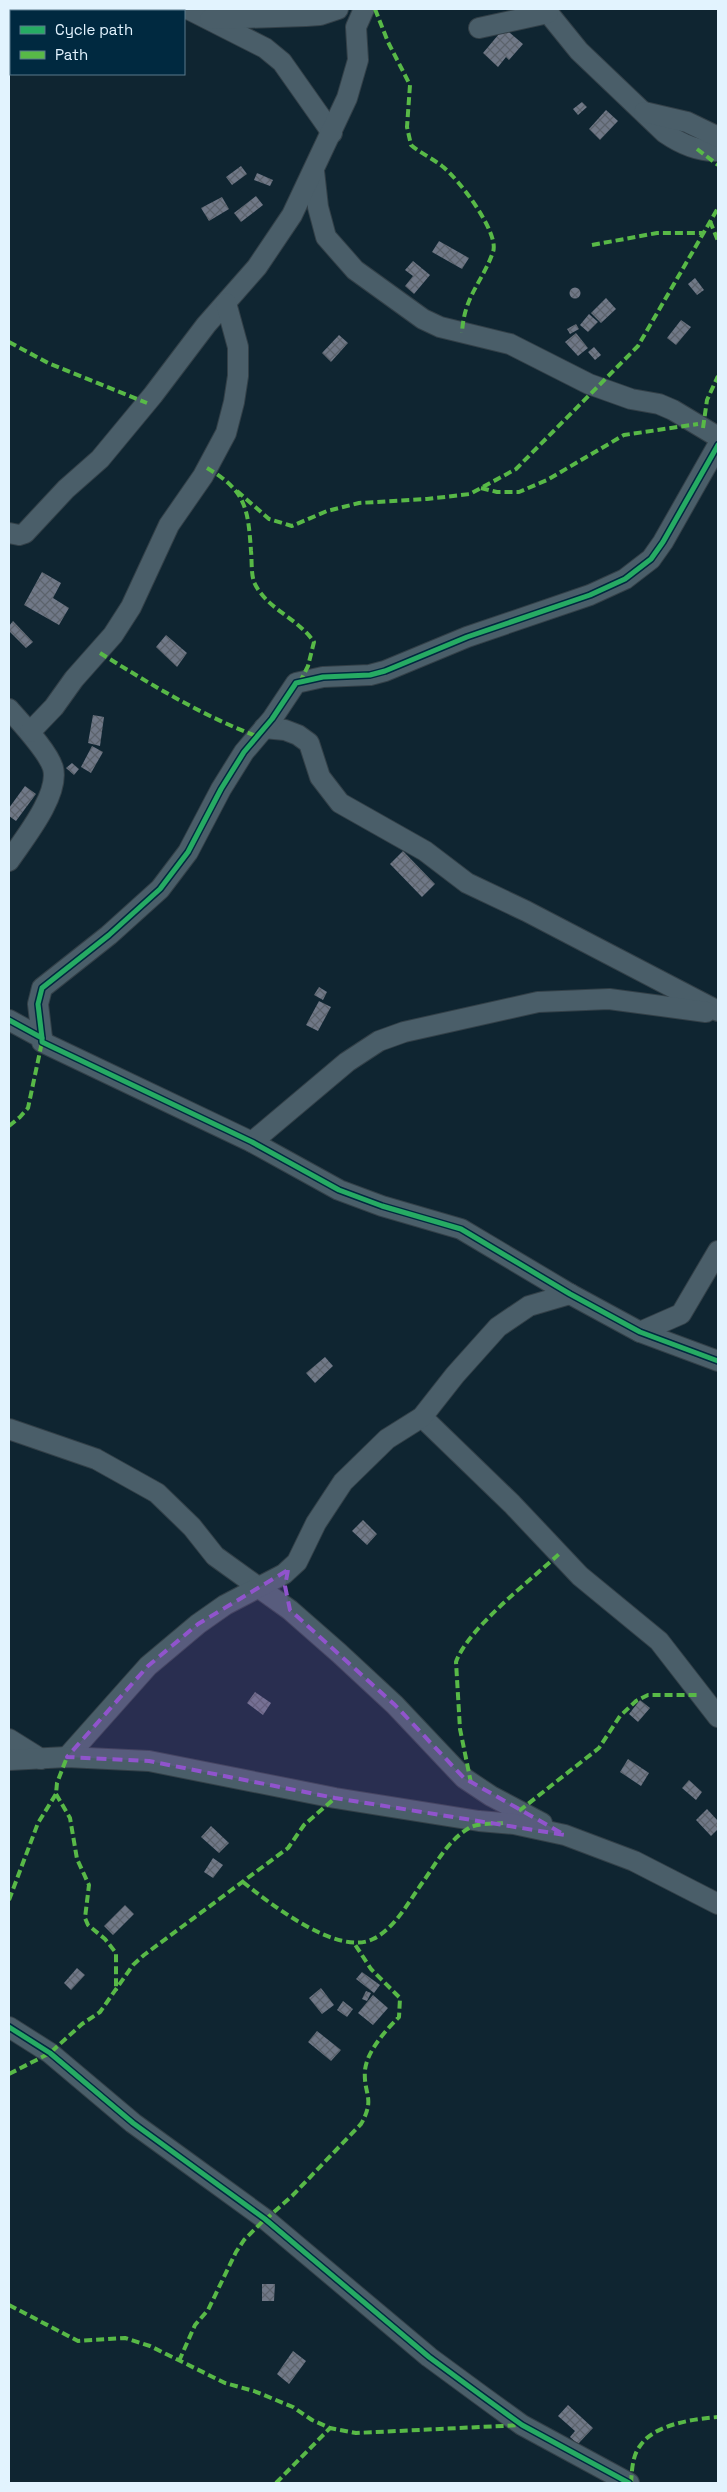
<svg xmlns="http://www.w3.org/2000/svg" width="727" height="2492" font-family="'Space Grotesk',sans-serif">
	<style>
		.building { fill: url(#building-cross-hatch) }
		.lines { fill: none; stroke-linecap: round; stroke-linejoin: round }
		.street-casing { stroke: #334048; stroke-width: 22 }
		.street { stroke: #4a5e69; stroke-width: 20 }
		.quiet { stroke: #58b947; stroke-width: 4; stroke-dasharray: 8 4; stroke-linecap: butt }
		.cycleway-casing { stroke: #002940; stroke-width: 8 }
		.cycleway { stroke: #26ab63; stroke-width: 5 }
		.marked { fill: #9054cc; fill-opacity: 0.2; stroke: #9054cc; stroke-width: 4; stroke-dasharray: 10 6; stroke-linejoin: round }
	</style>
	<defs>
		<pattern id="building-cross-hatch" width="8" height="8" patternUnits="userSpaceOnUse" patternTransform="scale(1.25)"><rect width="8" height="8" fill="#707887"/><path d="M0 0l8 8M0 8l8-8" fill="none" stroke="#5c636c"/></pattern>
	</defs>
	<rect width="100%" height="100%" fill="#0f2531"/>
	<g class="building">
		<polygon points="504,28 523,44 509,60 506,57 498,67 483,53"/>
		<polygon points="582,102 587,107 578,115 573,109"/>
		<polygon points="606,110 618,121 600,140 589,129"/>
		<polygon points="241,166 247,174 232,185 226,177"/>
		<polygon points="257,173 273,180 270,186 254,180"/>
		<polygon points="256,196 263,205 241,222 234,213"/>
		<polygon points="222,197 229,209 209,221 201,208"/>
		<polygon points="439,241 469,258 462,269 432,252"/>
		<polygon points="413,261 430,275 414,294 405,286 413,276 405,270"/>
		<polygon points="695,278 704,290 697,295 688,284"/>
		<circle cx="575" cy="293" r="5.5"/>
		<polygon points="606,298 616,309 601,323 591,313"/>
		<polygon points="589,314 598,322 588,332 580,325"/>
		<polygon points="681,320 691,327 676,345 667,338"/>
		<polygon points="576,324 579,329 570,334 567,329"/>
		<polygon points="576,333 588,348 578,356 565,342"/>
		<polygon points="339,335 348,343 331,362 322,353"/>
		<polygon points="594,347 601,355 595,360 588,352"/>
		<polygon points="42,572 61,583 53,598 69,608 59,625 24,605"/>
		<polygon points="13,621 33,642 26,648 9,631 9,626"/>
		<polygon points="166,635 187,653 177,667 156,647"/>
		<polygon points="93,715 104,717 100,746 88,743"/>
		<polygon points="92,746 103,752 91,773 81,767"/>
		<polygon points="72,763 79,769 74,775 66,768"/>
		<polygon points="25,786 36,794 16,821 9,816 9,808"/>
		<polygon points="403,851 435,884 422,897 390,864"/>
		<polygon points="319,987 327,992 323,1000 314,995"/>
		<polygon points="319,1001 331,1007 318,1031 306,1025"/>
		<polygon points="325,1357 333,1366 315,1383 306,1373"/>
		<polygon points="363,1520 377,1534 367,1545 352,1531"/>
		<polygon points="255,1692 271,1703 263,1715 247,1703"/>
		<polygon points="640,1700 650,1708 638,1722 629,1714"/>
		<polygon points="628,1759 649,1773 641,1786 620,1772"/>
		<polygon points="689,1780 702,1792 696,1800 682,1788"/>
		<polygon points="707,1809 718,1821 718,1829 711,1836 696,1820"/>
		<polygon points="211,1826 229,1843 219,1853 201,1837"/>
		<polygon points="213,1858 223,1865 213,1878 204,1872"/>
		<polygon points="125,1905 134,1914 113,1935 104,1926"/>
		<polygon points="77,1968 85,1975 71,1990 64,1983"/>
		<polygon points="362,1972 380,1985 374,1993 356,1979"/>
		<polygon points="321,1988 334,2005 322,2014 309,1998"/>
		<polygon points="366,1991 371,1993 367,2001 362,1999"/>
		<polygon points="373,1995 388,2008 373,2025 358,2013"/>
		<polygon points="343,2001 353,2009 347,2017 337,2010"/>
		<polygon points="317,2031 341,2050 331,2061 308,2042"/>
		<polygon points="262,2284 275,2284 274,2301 262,2301"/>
		<polygon points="293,2351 306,2361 289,2384 277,2374"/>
		<polygon points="568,2405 593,2428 578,2444 570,2437 575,2431 558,2416"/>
	</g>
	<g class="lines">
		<g class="street-casing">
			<g id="street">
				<polyline points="188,9 265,48 282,62 332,133"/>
				<path d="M 545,9 L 579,51 L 665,133 C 681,144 698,152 718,151"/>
				<polyline points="23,11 25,9"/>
				<polyline points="210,19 306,16 320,15 338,9"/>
				<polyline points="479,28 548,13"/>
				<polyline points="9,33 11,30"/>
				<polyline points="644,112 687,122 718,137"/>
				<polyline points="314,171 318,207 326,237 355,270 423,319 440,327 510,344 589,384 631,399 659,404 673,410 718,437"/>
				<polyline points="9,533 19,535 25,533 66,489 100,459 153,395 206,325 257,267 292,215 347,98 358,60 356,27 364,9"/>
				<path d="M 9,709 C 21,723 48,751 53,768 C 60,795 23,840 9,861"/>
				<polyline points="264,728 285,730 298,735 309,743 320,777 340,803 425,851 467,883 526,911 718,1011"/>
				<polyline points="30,732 54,707 74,679 113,635 131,607 169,525 203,476 226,433 234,402 238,376 238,347 226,303"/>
				<polyline points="9,1020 42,1038 42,1042 252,1142 339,1190 382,1206 461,1229 570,1294 640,1332 718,1361"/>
				<polyline points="42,1038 38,1004 42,988 109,935 160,889 188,852 221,789 244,752 272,719 296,683 323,677 370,675 385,671 467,637 590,595 625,579 651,559 663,542 718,445"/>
				<polyline points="252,1142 347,1062 379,1041 404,1032 538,1002 609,999 706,1012"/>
				<polyline points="640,1332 681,1314 718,1251"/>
				<polyline points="422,1417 512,1504 580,1576 659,1641 718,1717"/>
				<polyline points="9,1429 96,1459 157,1493 192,1527 215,1556 290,1610 339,1653 395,1705 464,1778 491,1796 542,1823"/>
				<polyline points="9,1739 41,1759"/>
				<polyline points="67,1757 148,1666 198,1624 225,1605 284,1574 297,1562 316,1523 343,1482 387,1439 422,1417 455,1375 498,1327 529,1306 570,1294"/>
				<polyline points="9,1760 67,1757 149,1761 335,1798 479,1821 514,1824 565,1835 634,1861 718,1904"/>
				<polyline points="9,2027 50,2053 133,2123 265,2219 429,2357 482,2396 522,2425 629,2483"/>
			</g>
		</g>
		<use href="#street" class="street"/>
		<g class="quiet">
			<path d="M 375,9 L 388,42 L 410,85 L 407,127 L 411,145 C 420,153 432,158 442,166 C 458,178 500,233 493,252 C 482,283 464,296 462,333"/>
			<polyline points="697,149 718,165"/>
			<polyline points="710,221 718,241"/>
			<polyline points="592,245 657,233 702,233"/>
			<polyline points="9,342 48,363 147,403"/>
			<polyline points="703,428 707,400 718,376"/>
			<path d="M 207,468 C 246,491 248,508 251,551 C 252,561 251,573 254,582 C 266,609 298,618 314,642 L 308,666 L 301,680"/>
			<polyline points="481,488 497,492 519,492 547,480 624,435 698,424"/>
			<polyline points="237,491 269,519 292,526 327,511 359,503 427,499 470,494 516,469 638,346 718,208"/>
			<path d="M 100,653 C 150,684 201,715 256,736"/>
			<polyline points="9,1126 20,1117 28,1108 42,1042"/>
			<path d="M 471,1783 L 460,1729 L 456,1662 C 468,1628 531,1580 559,1554"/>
			<polyline points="56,1794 70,1818 77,1859 89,1885 85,1918 88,1925 105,1939 116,1953 116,1991"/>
			<polyline points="519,1811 599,1748 620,1716 636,1701 648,1695 700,1695"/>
			<path d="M 243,1882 C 269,1903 338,1957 373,1939 C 396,1928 410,1899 425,1879 C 438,1860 449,1840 469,1828 C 477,1823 493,1824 503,1823"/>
			<polyline points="9,1900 38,1823 56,1794 57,1783 67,1757"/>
			<polyline points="9,2074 50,2053 82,2024 100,2012 133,1965 144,1955 288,1848 304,1825 335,1798"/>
			<path d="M 265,2220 L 292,2196 L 361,2124 C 376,2098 363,2094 365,2070 C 367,2051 386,2030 399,2017 L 400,1998 L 371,1969 L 354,1943"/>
			<polyline points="9,2305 78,2341 125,2338 150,2346 225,2383 254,2391 293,2407 312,2420 330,2428 356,2433 522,2425"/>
			<polyline points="179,2361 195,2325 208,2310 236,2252 244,2240 265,2219"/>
			<polyline points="276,2483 330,2428"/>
			<path d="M 631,2483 C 632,2471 632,2456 640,2446 C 654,2424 694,2419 718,2417"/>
		</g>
		<g class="cycleway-casing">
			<g id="cycleway">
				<polyline points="9,1020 42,1038 42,1042 252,1142 339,1190 382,1206 461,1229 570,1294 640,1332 718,1361"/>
				<polyline points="42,1038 38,1004 42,988 109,935 160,889 188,852 221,789 244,752 272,719 296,683 323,677 370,675 385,671 467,637 590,595 625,579 651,559 663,542 718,445"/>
				<polyline points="9,2027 50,2053 133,2123 265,2219 429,2357 482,2396 522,2425 629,2483"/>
			</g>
		</g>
		<use href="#cycleway" class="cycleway"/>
	</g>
	<path class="marked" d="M 288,1570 L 285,1586 L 290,1610 L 395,1705 L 464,1778 L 565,1835 L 335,1798 L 149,1761 L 67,1757 L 148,1666 L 198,1624 Z"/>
	<rect width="727" height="2492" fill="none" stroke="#e2f3fe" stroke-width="20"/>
	<rect x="10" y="10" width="175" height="65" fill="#002940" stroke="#5a7a8c"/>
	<rect x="20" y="26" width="25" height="8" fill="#26ab63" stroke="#5a7a8c"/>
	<text x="55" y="35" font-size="15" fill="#e2f3fe">Cycle path</text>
	<rect x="20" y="51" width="25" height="8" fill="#58b947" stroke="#5a7a8c"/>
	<text x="55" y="60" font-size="15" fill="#e2f3fe">Path</text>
</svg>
